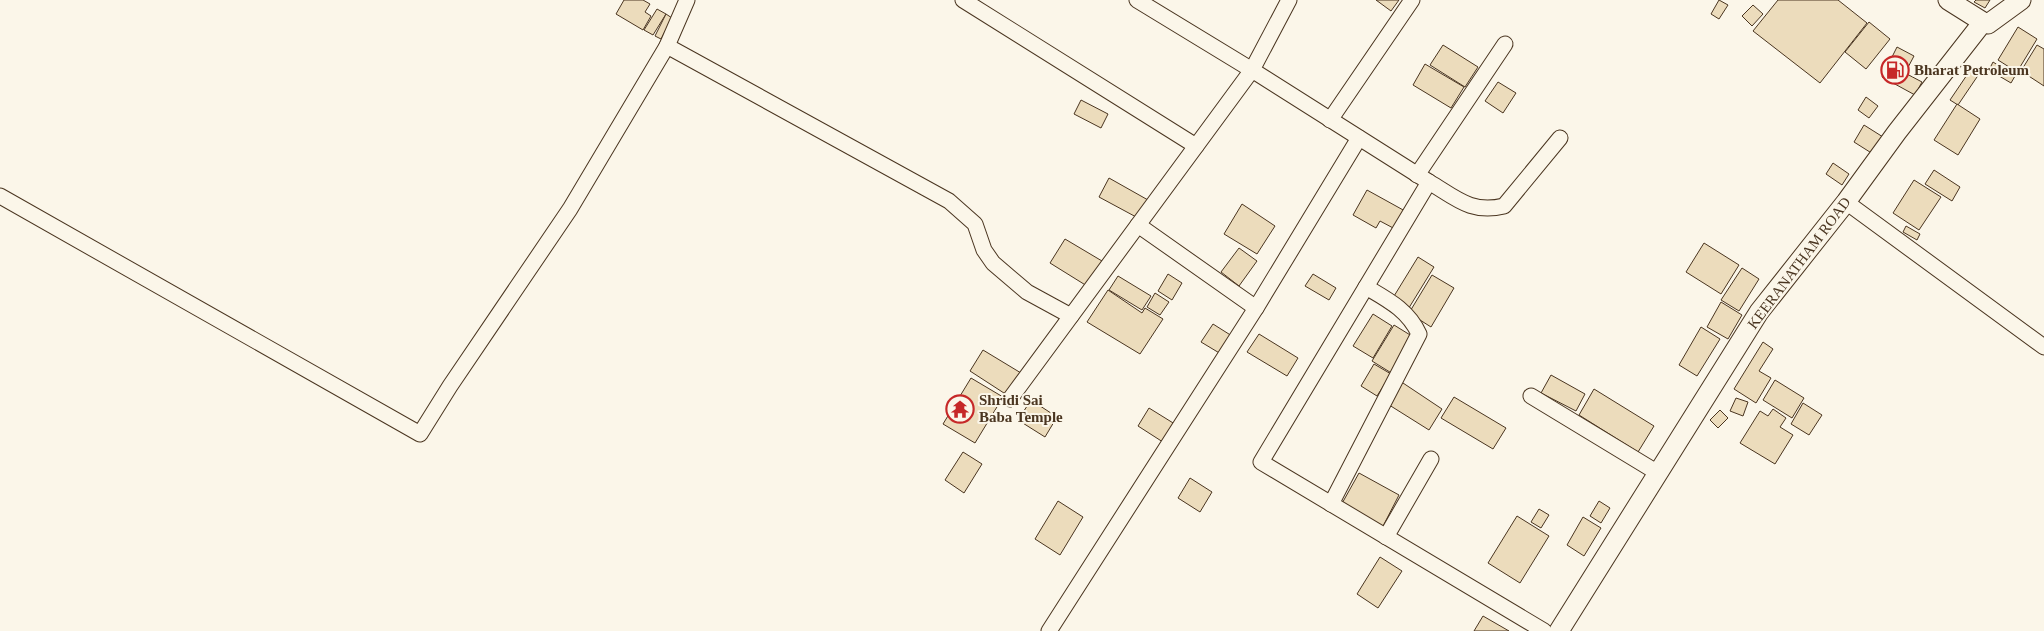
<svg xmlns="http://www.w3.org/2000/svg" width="2044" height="631" font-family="Georgia,serif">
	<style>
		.building { fill: #ecdcbc; stroke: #4a3520 }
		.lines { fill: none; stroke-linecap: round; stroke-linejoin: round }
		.minor-casing { stroke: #4a3520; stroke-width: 17 }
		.tertiary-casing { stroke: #4a3520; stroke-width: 21 }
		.minor { stroke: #fbf6e9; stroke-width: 15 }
		.tertiary { stroke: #fbf6e9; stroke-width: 19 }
		.labels { text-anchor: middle; stroke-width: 4; stroke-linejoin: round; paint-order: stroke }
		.poi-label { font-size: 15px; font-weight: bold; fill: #4a3520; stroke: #fbf6e9; text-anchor: start }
		.street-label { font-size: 15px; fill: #4a3520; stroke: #fbf6e9 }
	</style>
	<rect width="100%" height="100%" fill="#fbf6e9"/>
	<g class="building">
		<polygon points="624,0 643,0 650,4 645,12 651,16 643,30 616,14"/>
		<polygon points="1376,0 1399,0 1391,11"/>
		<polygon points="1719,0 1728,5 1719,19 1711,14"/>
		<polygon points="1778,0 1838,0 1867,23 1820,83 1753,31"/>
		<polygon points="1976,0 1990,0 1985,8 1974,2"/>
		<polygon points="1753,5 1763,14 1752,26 1742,16"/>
		<polygon points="657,9 666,14 653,35 644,30"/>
		<polygon points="666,14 672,18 661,39 655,36"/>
		<polygon points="1869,22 1890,39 1866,69 1845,52"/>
		<polygon points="2018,27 2037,39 2017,72 1998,60"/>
		<polygon points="1443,45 1478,67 1465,87 1430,65"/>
		<polygon points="2037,45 2044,49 2044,86 2021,71"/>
		<polygon points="1897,47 1914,56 1905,73 1922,82 1915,95 1882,77"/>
		<polygon points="1993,62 2015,76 2011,83 1989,70"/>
		<polygon points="1425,64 1464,87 1451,108 1413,85"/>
		<polygon points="1971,69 1979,74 1958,105 1950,100"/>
		<polygon points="1498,82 1516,93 1503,113 1485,101"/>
		<polygon points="1866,97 1878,106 1869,118 1858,110"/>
		<polygon points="1081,100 1108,114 1101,128 1074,114"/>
		<polygon points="1957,104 1980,119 1958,155 1934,140"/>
		<polygon points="1864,125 1883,137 1873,154 1854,142"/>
		<polygon points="1833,163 1849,174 1842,185 1826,174"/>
		<polygon points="1934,170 1960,187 1952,201 1925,184"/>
		<polygon points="1109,178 1148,200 1138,218 1099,197"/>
		<polygon points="1914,180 1941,197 1919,230 1893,213"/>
		<polygon points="1367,190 1405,211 1395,229 1380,221 1376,228 1353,215"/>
		<polygon points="1242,204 1275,226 1257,254 1224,234"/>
		<polygon points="1906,226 1920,234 1917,240 1903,232"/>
		<polygon points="1065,239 1102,261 1087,286 1050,263"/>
		<polygon points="1704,243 1739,265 1721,294 1686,272"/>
		<polygon points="1239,248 1257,261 1239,286 1221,272"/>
		<polygon points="1418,257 1434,267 1407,311 1391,301"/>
		<polygon points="1742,268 1759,279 1739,311 1721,300"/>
		<polygon points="1168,274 1182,283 1172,300 1158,291"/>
		<polygon points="1313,274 1336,288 1329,300 1305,286"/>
		<polygon points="1432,275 1454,288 1431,327 1409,313"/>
		<polygon points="1118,276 1151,296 1142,310 1109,290"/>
		<polygon points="1108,290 1142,313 1145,308 1163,319 1140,354 1087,322"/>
		<polygon points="1155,293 1169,302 1160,315 1147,307"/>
		<polygon points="1721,302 1742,315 1728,339 1707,327"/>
		<polygon points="1373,314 1392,326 1373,358 1353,346"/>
		<polygon points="1213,324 1232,336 1221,354 1201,342"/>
		<polygon points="1394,325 1415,338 1393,374 1372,361"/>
		<polygon points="1701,327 1720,339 1697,376 1679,365"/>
		<polygon points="1259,334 1298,358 1287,376 1247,352"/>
		<polygon points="1763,342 1773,349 1759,371 1771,378 1756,403 1734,389"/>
		<polygon points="983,350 1021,373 1007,395 970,371"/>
		<polygon points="1374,364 1391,374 1377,396 1361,386"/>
		<polygon points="1551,375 1585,394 1576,411 1541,393"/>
		<polygon points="971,378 1003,397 975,443 943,424"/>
		<polygon points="1775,380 1804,398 1792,418 1763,400"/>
		<polygon points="1400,381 1442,409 1429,430 1386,403"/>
		<polygon points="1594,389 1654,426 1638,452 1579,415"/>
		<polygon points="1454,397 1506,428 1493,449 1441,418"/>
		<polygon points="1736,398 1748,402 1743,416 1730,411"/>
		<polygon points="1031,400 1057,417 1045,437 1018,420"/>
		<polygon points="1803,403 1822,415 1809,435 1791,424"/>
		<polygon points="1149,408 1178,426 1166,444 1138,426"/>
		<polygon points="1773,409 1786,418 1780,427 1793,435 1775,464 1740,443 1760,411 1768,416"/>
		<polygon points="1720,410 1728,418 1718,428 1710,420"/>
		<polygon points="963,452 982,464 964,493 945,480"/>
		<polygon points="1359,473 1399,495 1381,530 1340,507"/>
		<polygon points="1190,478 1212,492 1200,512 1178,498"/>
		<polygon points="1058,501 1083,517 1060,555 1035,539"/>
		<polygon points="1599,501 1610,508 1601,523 1590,516"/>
		<polygon points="1539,509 1549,515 1541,528 1531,522"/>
		<polygon points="1517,516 1549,536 1520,583 1488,563"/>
		<polygon points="1583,517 1601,528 1584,556 1567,545"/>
		<polygon points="1380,557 1402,571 1378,608 1357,594"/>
		<polygon points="1483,616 1509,631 1474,631"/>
	</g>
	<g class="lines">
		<g class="minor-casing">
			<g id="minor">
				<polyline points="963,0 1196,146"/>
				<polyline points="1137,0 1252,70 1289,0"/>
				<polyline points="667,46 949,201 975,224 984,250 993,263 1027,292 1071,316"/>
				<polyline points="1330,120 1412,0"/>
				<polyline points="1417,175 1505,44"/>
				<path d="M 1429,182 C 1456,198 1471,214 1504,206 L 1560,138"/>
				<polyline points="0,196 420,434 450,386 570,209 667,46 687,0"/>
				<polyline points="1846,202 2044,347"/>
				<polyline points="1138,225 1256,308"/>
				<polyline points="1531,396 1658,473"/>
				<polyline points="1010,399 1252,70 1429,182 1261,462 1544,631"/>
				<path d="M 1331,504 L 1419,334 C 1408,310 1388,300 1366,287"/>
				<polyline points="1386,537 1431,459"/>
				<polyline points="1049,631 1256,308 1359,138"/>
			</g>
		</g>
		<g class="tertiary-casing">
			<g id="tertiary">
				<polyline points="1948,0 1983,22"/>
				<polyline points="1559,631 1759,312 1846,202 1897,132 1983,22 1988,24 2021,0"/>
			</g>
		</g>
		<use href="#minor" class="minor"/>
		<use href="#tertiary" class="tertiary"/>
	</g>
	<defs>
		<g id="fuel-ring" transform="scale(1.4375)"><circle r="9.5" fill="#fbf6e9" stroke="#c62828" stroke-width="1.5"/><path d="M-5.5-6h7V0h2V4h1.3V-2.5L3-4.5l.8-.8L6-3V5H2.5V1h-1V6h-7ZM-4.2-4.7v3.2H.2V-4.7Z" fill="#c62828"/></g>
		<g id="temple-ring" transform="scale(1.4375)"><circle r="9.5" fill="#fbf6e9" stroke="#c62828" stroke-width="1.5"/><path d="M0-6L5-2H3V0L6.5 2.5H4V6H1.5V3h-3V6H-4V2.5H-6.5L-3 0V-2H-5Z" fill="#c62828"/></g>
	</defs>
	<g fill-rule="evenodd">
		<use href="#fuel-ring" x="1895" y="70"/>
		<use href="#temple-ring" x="960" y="409"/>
	</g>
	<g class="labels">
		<g class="poi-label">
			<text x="1914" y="75">Bharat Petroleum</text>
			<text x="979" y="405">Shridi Sai<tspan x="979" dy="17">Baba Temple</tspan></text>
		</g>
		<g class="street-label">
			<text transform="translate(1799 263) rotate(-53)" y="5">KEERANATHAM ROAD</text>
		</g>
	</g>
</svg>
